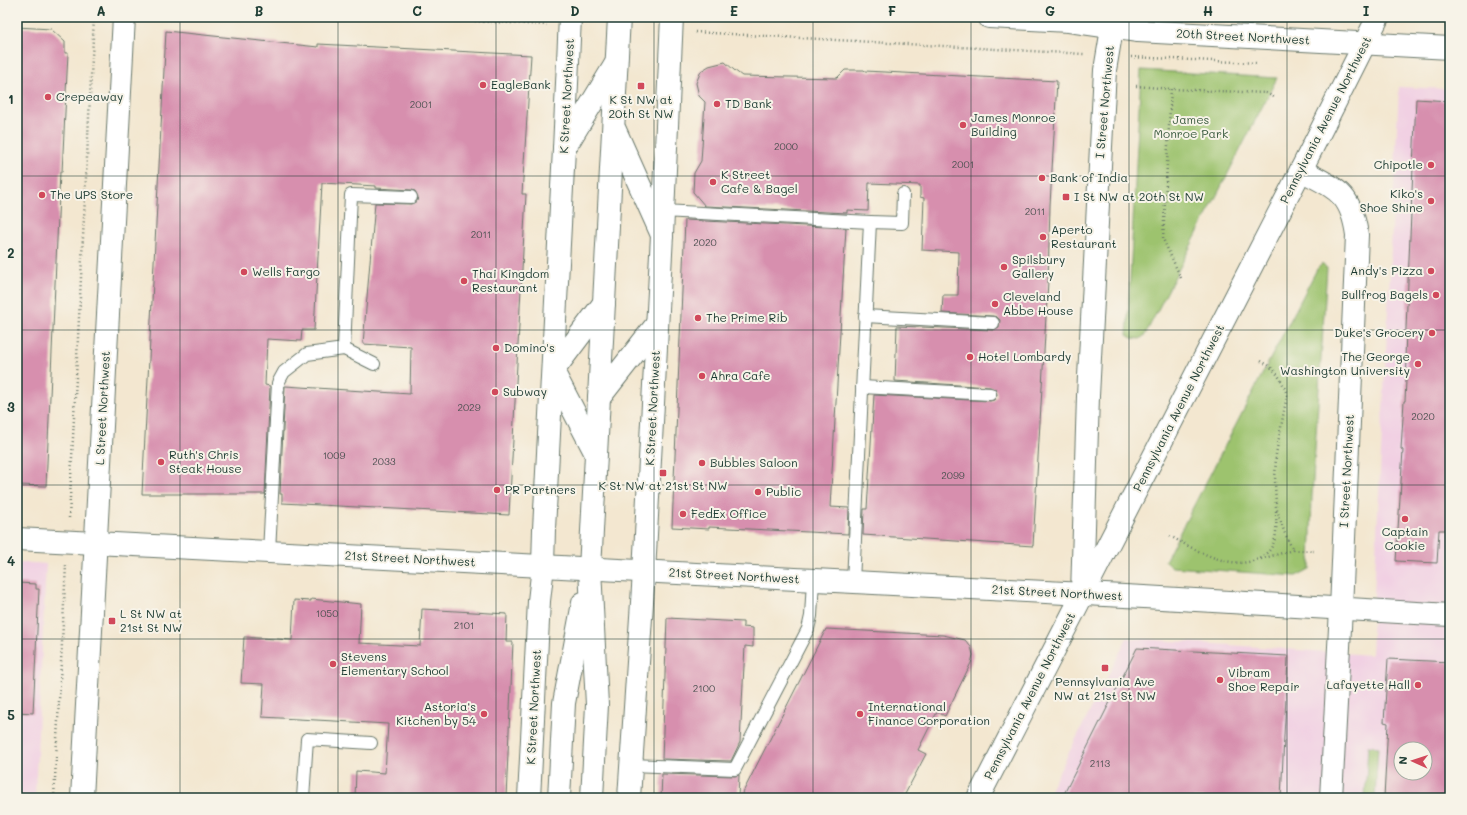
<svg xmlns="http://www.w3.org/2000/svg" width="1467" height="815" font-family="Mali,sans-serif">
	<style>
		.built { fill: #f1d0e3; fill-rule: evenodd }
		.green { fill: #9dc36e; stroke: #5e8051 }
		.building { fill: #d78fae; fill-rule: evenodd }
		.lines { fill: none; stroke-linecap: round; stroke-linejoin: round }
		.lane-casing { stroke: #69786b; stroke-width: 14 }
		.secondary-casing { stroke: #69786b; stroke-width: 24 }
		.primary-casing { stroke: #69786b; stroke-width: 24 }
		.highway-casing { stroke: #69786b; stroke-width: 24 }
		.path { stroke: #69786b; stroke-width: 2.5; stroke-dasharray: 1 3; stroke-linecap: butt }
		.lane { stroke: #fff; stroke-width: 12 }
		.secondary { stroke: #fff; stroke-width: 22 }
		.primary { stroke: #fff; stroke-width: 22 }
		.highway { stroke: #fff; stroke-width: 22 }
		.grid { fill: none; stroke: #1f3d34; stroke-width: 1; stroke-opacity: 0.55 }
		.poi-dot { fill: #d1495b; stroke: #f7f3e8; stroke-width: 1.5 }
		.labels { text-anchor: middle; stroke-width: 4; stroke-linejoin: round; paint-order: stroke }
		.number-label { font-size: 10px; fill: #4d5252 }
		.street-label { font-size: 12px; fill: #1f3d34; stroke: #f7f3e8 }
		.poi-label { font-size: 12px; fill: #1f3d34; stroke: #f7f3e8; text-anchor: start }
		.park-label { font-size: 12px; fill: #3e5e42; stroke: #f7f3e8 }
		.neatline { fill: none; stroke: #1f3d34; stroke-width: 1.5 }
		.grid-label { font-size: 13px; text-anchor: middle; font-weight: bold; fill: #1f3d34 }
	</style>
	<rect width="100%" height="100%" fill="#f7f3e8"/>
	<filter id="ink" filterUnits="userSpaceOnUse"><feTurbulence type="fractalNoise" baseFrequency=".025" numOctaves="2"/><feDisplacementMap in="SourceGraphic" scale="8" xChannelSelector="R" yChannelSelector="G"/><feConvolveMatrix kernelMatrix="1 2 1 2 8 2 1 2 1" color-interpolation-filters="sRGB"/></filter>
	<filter id="wash" filterUnits="userSpaceOnUse"><feTurbulence type="fractalNoise" baseFrequency=".012" numOctaves="4" result="noise"/><feDisplacementMap in="SourceGraphic" scale="16" xChannelSelector="R" yChannelSelector="G"/><feGaussianBlur stdDeviation="0.9" result="paint"/><feColorMatrix in="noise" values="0 0 0 0 0 0 0 0 0 0 0 0 0 0 0 0 0 1.4 0 .05"/><feComposite in="paint" operator="in"/></filter>
	<g filter="url(#wash)">
		<rect width="100%" height="100%" fill="#f3e7d0"/>
		<g class="built">
			<polygon points="1226,17 1310,17 1307,21"/>
			<path d="M 1399,87 L 1450,89 L 1450,798 L 1046,798 L 1127,638 L 1371,655 ZM 1401,749 L 1425,749 L 1425,773 L 1401,773 Z"/>
			<polygon points="17,562 46,564 35,798 17,798"/>
		</g>
		<g class="green">
			<polygon points="1141,70 1277,78 1145,335 1140,339 1132,338 1127,335"/>
			<polygon points="1322,264 1327,268 1312,495 1310,569 1296,576 1172,567 1165,561 1317,269"/>
			<polygon points="1368,746 1378,747 1375,798 1365,798"/>
		</g>
		<g id="blocks">
			<g class="building">
				<polygon points="17,27 51,29 65,42 65,53 68,53 62,172 60,172 46,486 17,485"/>
				<polygon points="166,31 318,47 318,44 531,55 522,194 526,194 509,515 282,503 282,494 280,494 285,386 410,394 411,347 363,344 375,203 411,204 417,201 418,197 415,191 412,190 376,188 376,186 322,183 314,330 302,330 301,341 267,339 265,385 270,386 265,494 142,494"/>
				<polygon points="725,62 734,70 742,76 837,78 845,70 864,70 865,71 1057,81 1050,205 1048,281 1033,546 863,535 864,509 867,509 874,395 990,401 994,400 997,395 996,390 990,387 895,381 897,326 993,330 999,327 1000,320 997,317 993,316 942,313 943,295 958,295 959,252 922,250 924,198 920,197 920,185 869,183 868,211 847,210 847,213 705,206 693,192 694,173 701,161 705,102 699,96 696,83 701,71 709,66"/>
				<polygon points="1416,99 1450,101 1450,530 1439,530 1437,563 1396,561 1403,450 1401,449 1404,401 1405,401 1407,360 1405,359 1406,328"/>
				<polygon points="685,220 846,228 830,507 849,508 848,534 709,527 709,529 672,527"/>
				<polygon points="17,583 36,584 36,589 39,589 33,713 17,712"/>
				<polygon points="311,599 361,604 359,643 420,646 422,609 507,614 506,642 513,642 506,798 355,798 356,771 385,773 388,724 262,717 264,684 241,683 244,637 292,640 294,600 311,601"/>
				<polygon points="667,618 743,622 743,627 753,628 753,647 745,646 740,742 731,761 662,759"/>
				<polygon points="826,629 943,635 965,640 971,647 973,655 971,663 945,716 937,712 918,750 926,754 903,798 740,798"/>
				<polygon points="1137,648 1288,656 1281,798 1062,798"/>
				<path d="M 1388,659 L 1450,662 L 1450,798 L 1384,798 L 1388,723 L 1384,722 ZM 1401,749 L 1425,749 L 1425,773 L 1401,773 Z"/>
				<polygon points="662,774 735,776 739,775 738,798 661,798"/>
			</g>
		</g>
	</g>
	<g filter="url(#ink)">
		<use href="#blocks" fill-opacity="0" stroke="#69786b" stroke-width="1"/>
		<g class="lines">
			<g class="lane-casing">
				<g id="lane">
					<polyline points="663,211 870,222 853,582"/>
					<polyline points="870,222 902,223 903,194"/>
					<polyline points="865,316 993,323"/>
					<polyline points="344,349 351,195 411,197"/>
					<polyline points="862,387 990,394"/>
					<polyline points="269,552 278,383 284,372 307,354 344,349 374,364"/>
					<polyline points="631,765 735,769 808,629 811,616 813,580"/>
					<polyline points="303,798 307,739 371,743"/>
				</g>
			</g>
			<g class="secondary-casing">
				<g id="secondary">
					<polyline points="989,17 1069,21 1138,31 1450,48"/>
					<polyline points="564,149 570,17"/>
					<path d="M 1301,170 C 1336,189 1351,192 1357,235 L 1341,609 L 1331,798"/>
					<polyline points="662,235 672,17"/>
					<polyline points="17,539 1144,597 1450,615"/>
					<polyline points="1082,594 1088,396 1105,70 1114,17"/>
					<polyline points="82,798 124,17"/>
				</g>
			</g>
			<g class="primary-casing">
				<g id="primary">
					<polyline points="529,798 539,601 543,566 544,529 564,149"/>
					<polyline points="629,798 644,572 662,235"/>
					<polyline points="978,798 1301,170 1378,17"/>
				</g>
			</g>
			<g class="highway-casing">
				<g id="highway">
					<polyline points="615,130 662,235"/>
					<polyline points="564,149 615,65"/>
					<polyline points="599,398 657,324"/>
					<polyline points="595,452 553,371 604,303"/>
					<polyline points="559,798 564,703 583,603"/>
					<polyline points="592,798 597,705 590,569 619,17"/>
				</g>
			</g>
			<g class="path">
				<polyline points="403,17 547,25"/>
				<polyline points="695,32 1084,54"/>
				<polyline points="1131,57 1256,63"/>
				<polyline points="1136,86 1171,89"/>
				<polyline points="1181,278 1163,239 1171,89 1266,93 1274,97"/>
				<path d="M 1261,361 C 1275,368 1282,379 1287,395 L 1276,454 L 1275,481 L 1276,507 L 1285,534 L 1293,550 L 1314,551"/>
				<polyline points="69,518 94,17"/>
				<path d="M 1170,536 C 1194,549 1234,574 1261,557 C 1266,554 1270,551 1272,546 C 1278,536 1276,521 1276,510"/>
				<polyline points="1261,559 1293,550"/>
				<polyline points="54,798 66,565"/>
			</g>
			<use href="#lane" class="lane"/>
			<use href="#secondary" class="secondary"/>
			<use href="#primary" class="primary"/>
			<use href="#highway" class="highway"/>
		</g>
	</g>
	<path class="grid" d="M 180,17 L 180,798M 338,17 L 338,798M 496,17 L 496,798M 654,17 L 654,798M 813,17 L 813,798M 971,17 L 971,798M 1129,17 L 1129,798M 1287,17 L 1287,798M 17,176 L 1450,176M 17,330 L 1450,330M 17,485 L 1450,485M 17,639 L 1450,639"/>
	<g class="poi-dot">
		<circle cx="483" cy="85" r="4"/>
		<rect x="637" y="82" width="8" height="8" rx="2"/>
		<circle cx="48" cy="97" r="4"/>
		<circle cx="717" cy="104" r="4"/>
		<circle cx="963" cy="125" r="4"/>
		<circle cx="1431" cy="165" r="4"/>
		<circle cx="1042" cy="178" r="4"/>
		<circle cx="713" cy="182" r="4"/>
		<circle cx="42" cy="195" r="4"/>
		<rect x="1062" y="193" width="8" height="8" rx="2"/>
		<circle cx="1431" cy="201" r="4"/>
		<circle cx="1043" cy="237" r="4"/>
		<circle cx="1004" cy="267" r="4"/>
		<circle cx="1431" cy="271" r="4"/>
		<circle cx="244" cy="272" r="4"/>
		<circle cx="464" cy="281" r="4"/>
		<circle cx="1436" cy="295" r="4"/>
		<circle cx="995" cy="304" r="4"/>
		<circle cx="698" cy="318" r="4"/>
		<circle cx="1432" cy="333" r="4"/>
		<circle cx="496" cy="348" r="4"/>
		<circle cx="970" cy="357" r="4"/>
		<circle cx="1418" cy="364" r="4"/>
		<circle cx="702" cy="376" r="4"/>
		<circle cx="495" cy="392" r="4"/>
		<circle cx="161" cy="462" r="4"/>
		<circle cx="702" cy="463" r="4"/>
		<rect x="659" y="469" width="8" height="8" rx="2"/>
		<circle cx="497" cy="490" r="4"/>
		<circle cx="758" cy="492" r="4"/>
		<circle cx="683" cy="514" r="4"/>
		<circle cx="1405" cy="519" r="4"/>
		<rect x="108" y="617" width="8" height="8" rx="2"/>
		<circle cx="333" cy="664" r="4"/>
		<rect x="1101" y="664" width="8" height="8" rx="2"/>
		<circle cx="1220" cy="680" r="4"/>
		<circle cx="1418" cy="685" r="4"/>
		<circle cx="484" cy="714" r="4"/>
		<circle cx="860" cy="714" r="4"/>
	</g>
	<g class="labels">
		<g class="number-label">
			<text x="421" y="108">2001</text>
			<text x="786" y="150">2000</text>
			<text x="963" y="168">2001</text>
			<text x="1035" y="215">2011</text>
			<text x="481" y="238">2011</text>
			<text x="705" y="246">2020</text>
			<text x="469" y="411">2029</text>
			<text x="1423" y="420">2020</text>
			<text x="334" y="459">1009</text>
			<text x="384" y="465">2033</text>
			<text x="953" y="479">2099</text>
			<text x="327" y="617">1050</text>
			<text x="464" y="629">2101</text>
			<text x="704" y="692">2100</text>
			<text x="1100" y="767">2113</text>
		</g>
		<g class="street-label">
			<text transform="translate(1243 37) rotate(3)" y="4">20th Street Northwest</text>
			<text transform="translate(567 96) rotate(-87)" y="4">K Street Northwest</text>
			<text transform="translate(1105 102) rotate(-85)" y="4">I Street Northwest</text>
			<text transform="translate(1326 120) rotate(-63)" y="4">Pennsylvania Avenue Northwest</text>
			<text transform="translate(103 408) rotate(-87)" y="4">L Street Northwest</text>
			<text transform="translate(653 408) rotate(-87)" y="4">K Street Northwest</text>
			<text transform="translate(1179 408) rotate(-63)" y="4">Pennsylvania Avenue Northwest</text>
			<text transform="translate(1347 471) rotate(-87)" y="4">I Street Northwest</text>
			<text transform="translate(410 559) rotate(3)" y="4">21st Street Northwest</text>
			<text transform="translate(734 576) rotate(3)" y="4">21st Street Northwest</text>
			<text transform="translate(1057 593) rotate(3)" y="4">21st Street Northwest</text>
			<text transform="translate(1030 696) rotate(-63)" y="4">Pennsylvania Avenue Northwest</text>
			<text transform="translate(534 707) rotate(-87)" y="4">K Street Northwest</text>
		</g>
		<g class="poi-label">
			<text x="491" y="89">EagleBank</text>
			<text x="56" y="101">Crepeaway</text>
			<text x="641" y="104" text-anchor="middle">K St NW at<tspan x="641" dy="14">20th St NW</tspan></text>
			<text x="725" y="108">TD Bank</text>
			<text x="971" y="122">James Monroe<tspan x="971" dy="14">Building</tspan></text>
			<text x="1423" y="169" text-anchor="end">Chipotle</text>
			<text x="721" y="179">K Street<tspan x="721" dy="14">Cafe &amp; Bagel</tspan></text>
			<text x="1050" y="182">Bank of India</text>
			<text x="1423" y="198" text-anchor="end">Kiko's<tspan x="1423" dy="14">Shoe Shine</tspan></text>
			<text x="50" y="199">The UPS Store</text>
			<text x="1074" y="201">I St NW at 20th St NW</text>
			<text x="1051" y="234">Aperto<tspan x="1051" dy="14">Restaurant</tspan></text>
			<text x="1012" y="264">Spilsbury<tspan x="1012" dy="14">Gallery</tspan></text>
			<text x="1423" y="275" text-anchor="end">Andy's Pizza</text>
			<text x="252" y="276">Wells Fargo</text>
			<text x="472" y="278">Thai Kingdom<tspan x="472" dy="14">Restaurant</tspan></text>
			<text x="1428" y="299" text-anchor="end">Bullfrog Bagels</text>
			<text x="1003" y="301">Cleveland<tspan x="1003" dy="14">Abbe House</tspan></text>
			<text x="706" y="322">The Prime Rib</text>
			<text x="1424" y="337" text-anchor="end">Duke's Grocery</text>
			<text x="504" y="352">Domino's</text>
			<text x="978" y="361">Hotel Lombardy</text>
			<text x="1410" y="361" text-anchor="end">The George<tspan x="1410" dy="14">Washington University</tspan></text>
			<text x="710" y="380">Ahra Cafe</text>
			<text x="503" y="396">Subway</text>
			<text x="169" y="459">Ruth's Chris<tspan x="169" dy="14">Steak House</tspan></text>
			<text x="710" y="467">Bubbles Saloon</text>
			<text x="663" y="490" text-anchor="middle">K St NW at 21st St NW</text>
			<text x="505" y="494">PR Partners</text>
			<text x="766" y="496">Public</text>
			<text x="691" y="518">FedEx Office</text>
			<text x="1405" y="536" text-anchor="middle">Captain<tspan x="1405" dy="14">Cookie</tspan></text>
			<text x="120" y="618">L St NW at<tspan x="120" dy="14">21st St NW</tspan></text>
			<text x="341" y="661">Stevens<tspan x="341" dy="14">Elementary School</tspan></text>
			<text x="1228" y="677">Vibram<tspan x="1228" dy="14">Shoe Repair</tspan></text>
			<text x="1105" y="686" text-anchor="middle">Pennsylvania Ave<tspan x="1105" dy="14">NW at 21st St NW</tspan></text>
			<text x="1410" y="689" text-anchor="end">Lafayette Hall</text>
			<text x="476" y="711" text-anchor="end">Astoria's<tspan x="476" dy="14">Kitchen by 54</tspan></text>
			<text x="868" y="711">International<tspan x="868" dy="14">Finance Corporation</tspan></text>
		</g>
		<g class="park-label">
			<text x="1191" y="124">James<tspan x="1191" dy="14">Monroe Park</tspan></text>
		</g>
	</g>
	<rect width="1467" height="815" fill="none" stroke="#f7f3e8" stroke-width="44"/>
	<g transform="translate(1413 761) rotate(273)"><circle r="19" fill="#f7f3e8" stroke="#a1aaa0"/>
	<path d="M0-3L7 15L0 10L-7 15Z" fill="#d1495b"/>
	<text y="-6" font-size="11" font-weight="bold" text-anchor="middle" fill="#1f3d34">N</text>
	</g>
	<rect x="22" y="22" width="1423" height="771" class="neatline"/>
	<g class="grid-label">
		<text x="101" y="16">A</text>
		<text x="259" y="16">B</text>
		<text x="417" y="16">C</text>
		<text x="575" y="16">D</text>
		<text x="734" y="16">E</text>
		<text x="892" y="16">F</text>
		<text x="1050" y="16">G</text>
		<text x="1208" y="16">H</text>
		<text x="1366" y="16">I</text>
		<text x="11" y="104">1</text>
		<text x="11" y="258">2</text>
		<text x="11" y="412">3</text>
		<text x="11" y="566">4</text>
		<text x="11" y="720">5</text>
	</g>
</svg>
